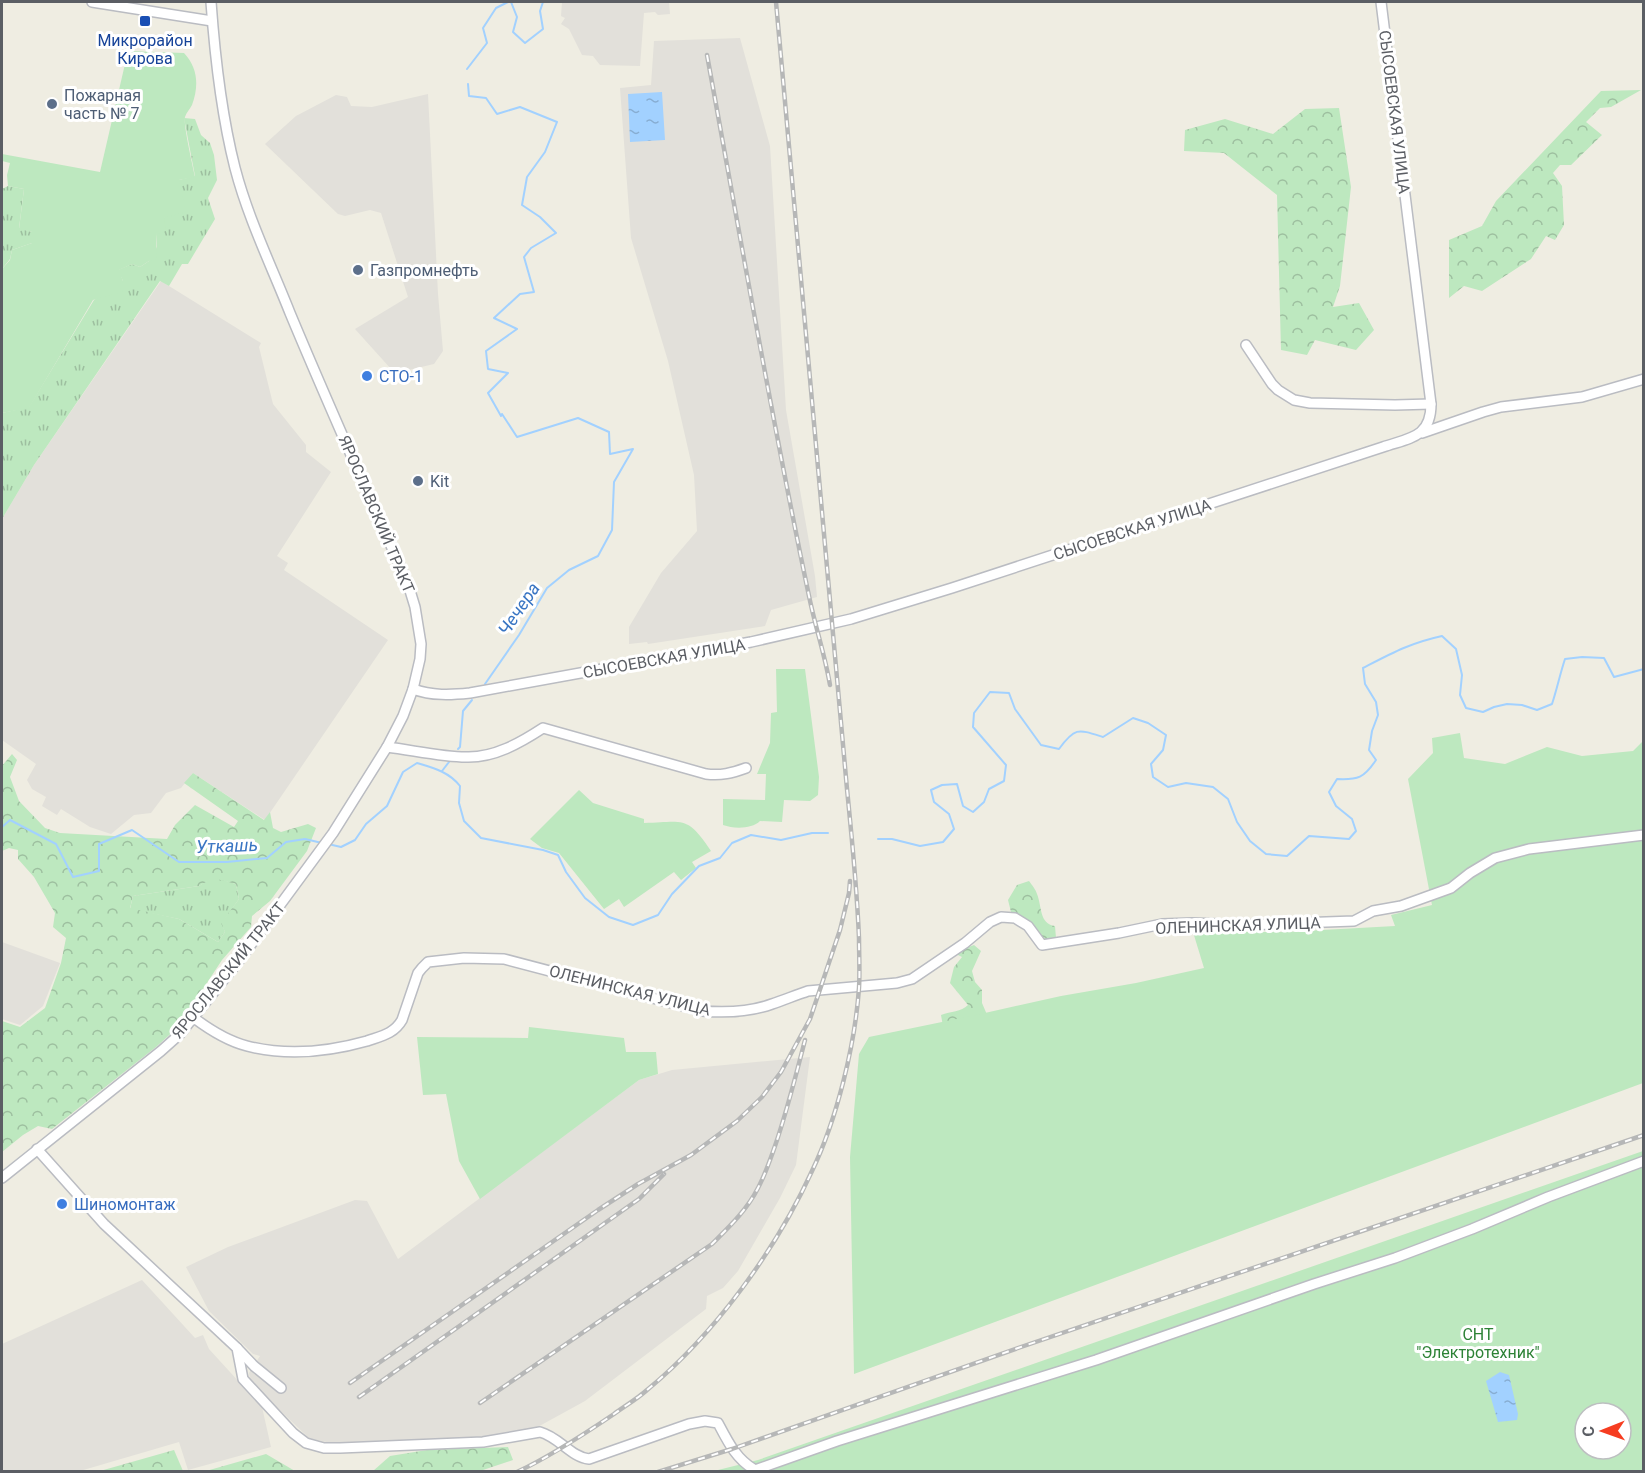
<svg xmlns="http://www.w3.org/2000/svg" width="1645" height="1473" font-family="Roboto,sans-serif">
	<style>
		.industrial { fill: #e2e0da }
		.grass { fill: url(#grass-tufts) }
		.forest { fill: url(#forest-crowns); fill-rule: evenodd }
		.garden { fill: #bde8bf; fill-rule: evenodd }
		.water { fill: url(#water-ripples) }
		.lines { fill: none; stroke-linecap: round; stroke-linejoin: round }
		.stream { stroke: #a2d1ff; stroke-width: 2 }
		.minor-casing { stroke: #babcc2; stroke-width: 12 }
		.minor { stroke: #fff; stroke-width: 9 }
		.rail-casing { stroke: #b6b7b7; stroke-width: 4.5 }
		.rail { stroke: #fff; stroke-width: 2; stroke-dasharray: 7; stroke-linecap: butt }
		.transit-dot { fill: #1a4fb4; stroke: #fff; stroke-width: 2 }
		.service-dot { fill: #5c6f8a; stroke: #fff; stroke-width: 2 }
		.shop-dot { fill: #3f7fe0; stroke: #fff; stroke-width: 2 }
		.labels { text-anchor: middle; stroke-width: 6; stroke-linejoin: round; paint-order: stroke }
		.transit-label { font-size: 16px; fill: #164399; stroke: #fff }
		.service-label { font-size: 16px; fill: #4e5e75; stroke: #fff; text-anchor: start }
		.street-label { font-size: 16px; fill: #5b5e64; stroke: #fff }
		.shop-label { font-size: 16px; fill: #366cbe; stroke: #fff; text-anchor: start }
		.park-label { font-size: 16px; fill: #2d8236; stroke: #fff }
		.water-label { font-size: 18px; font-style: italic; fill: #3975c3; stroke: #fff }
	</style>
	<defs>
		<pattern id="grass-tufts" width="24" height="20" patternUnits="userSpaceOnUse" patternTransform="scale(1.5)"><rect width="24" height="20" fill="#bde8bf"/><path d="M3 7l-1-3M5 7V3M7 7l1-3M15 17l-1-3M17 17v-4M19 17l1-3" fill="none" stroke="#9dbf9f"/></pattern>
		<pattern id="forest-crowns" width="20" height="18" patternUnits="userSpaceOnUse" patternTransform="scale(1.5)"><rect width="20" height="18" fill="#bde8bf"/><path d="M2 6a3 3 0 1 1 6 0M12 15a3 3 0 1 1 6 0" fill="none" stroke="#9dbf9f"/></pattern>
		<pattern id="water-ripples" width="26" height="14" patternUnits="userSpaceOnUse" patternTransform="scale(1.5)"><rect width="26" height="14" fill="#a2d1ff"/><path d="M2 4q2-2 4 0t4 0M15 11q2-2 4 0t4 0" fill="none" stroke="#87add2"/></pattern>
	</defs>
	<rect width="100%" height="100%" fill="#efede2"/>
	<g class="industrial">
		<polygon points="562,2 669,2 670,14 658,15 655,12 644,13 640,66 600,65 593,56 582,55 569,29 561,24 565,18 561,16"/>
		<polygon points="740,38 770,146 786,410 815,576 817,597 771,610 765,626 648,644 647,642 629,644 629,627 661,573 697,531 694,475 668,361 631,238 620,88 651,85 654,41"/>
		<polygon points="428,94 438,294 443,351 434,364 396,373 395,370 392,370 355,329 408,297 381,213 370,210 345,216 338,214 265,144 296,116 336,95 347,97 351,106 372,107"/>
		<polygon points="161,281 261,343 259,347 273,404 306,445 306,452 331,472 277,556 288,563 284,570 388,640 265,820 193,773 181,788 166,793 151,813 134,815 111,834 90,827 61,809 57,815 42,806 46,797 32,789 27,780 36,764 2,740 2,519 34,465"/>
		<polygon points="2,942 60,963 43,1006 20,1025 2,1019"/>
		<polygon points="810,1057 796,1165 780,1198 738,1271 723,1288 707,1296 706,1309 585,1401 534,1429 483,1438 335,1444 309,1438 251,1383 249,1373 260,1356 253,1354 209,1311 186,1267 228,1247 355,1200 367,1201 398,1259 639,1080 672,1070"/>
		<polygon points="142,1280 195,1338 203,1335 209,1349 262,1407 271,1447 188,1470 179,1442 80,1471 2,1471 2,1344"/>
	</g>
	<g class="grass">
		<polygon points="184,118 195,119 201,135 210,143 214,155 217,180 208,198 215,219 188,264 182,264 169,286 160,281 34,465 2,519 2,413 29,407 94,300 123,281 118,270 132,264 140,267 149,261 157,247 156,234 164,218 179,180 195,176"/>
		<polygon points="8,186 24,189 19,228 32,232 32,243 12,250 10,259 2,269 2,189"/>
		<polygon points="213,877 236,884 239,899 222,923 225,932 218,942 179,919 130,909 133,896 199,886"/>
	</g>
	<g class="forest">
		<polygon points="1641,90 1611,107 1600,108 1586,122 1602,135 1571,165 1560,165 1553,173 1562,186 1564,225 1555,240 1546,236 1531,259 1482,291 1464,286 1449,298 1449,240 1482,226 1496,201 1601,91"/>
		<polygon points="1339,108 1351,187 1340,286 1333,307 1359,303 1374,330 1356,350 1315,340 1307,355 1281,350 1277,195 1224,153 1184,151 1185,130 1225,119 1273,134 1305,109"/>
		<path d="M 12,754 L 17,760 L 10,777 L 19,801 L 45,828 L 60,833 L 167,839 L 175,825 L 195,805 L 234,827 L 238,821 L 184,783 L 193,773 L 264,820 L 270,812 L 273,828 L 281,832 L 308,824 L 316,828 L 307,851 L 270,901 L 252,916 L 251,927 L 222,960 L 178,1027 L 156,1047 L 52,1129 L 38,1126 L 23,1135 L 2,1152 L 2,1021 L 20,1027 L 45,1008 L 61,963 L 66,938 L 53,927 L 55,913 L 34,877 L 18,859 L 18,850 L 9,848 L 2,851 L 2,766 ZM 213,878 L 236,884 L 239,899 L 221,923 L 225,932 L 218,942 L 179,919 L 130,908 L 133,896 L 199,886 Z"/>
		<path d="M 1029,881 C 1032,885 1036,890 1037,894 C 1042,906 1039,924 1055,926 L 1056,938 L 1046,940 L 1021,917 L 1011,912 L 1008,900 L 1017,885 Z"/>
		<path d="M 974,945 L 981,951 L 972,971 L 975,982 L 982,990 L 982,1003 L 988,1017 L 944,1032 L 941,1015 C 951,1011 961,1012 968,1005 L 950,983 L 954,967 L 962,957 L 956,954 L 961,950 Z"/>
		<polygon points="508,1447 513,1460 480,1471 373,1471 390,1456 427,1450"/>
		<polygon points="174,1450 183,1471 100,1471"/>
		<polygon points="266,1454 295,1471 206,1471"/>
	</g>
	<g class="garden">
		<path d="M 128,51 L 184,53 C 198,68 199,86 192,105 C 190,109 186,113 185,117 C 183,124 193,167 195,177 L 179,180 L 186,212 L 164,218 L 166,231 L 156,234 L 157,259 L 149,261 L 140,267 L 132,264 L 119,270 L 123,281 L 122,292 L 93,300 L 29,408 L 2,413 L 2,269 L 10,260 L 12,250 L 32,243 L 32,232 L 19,229 L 24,189 L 8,186 L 7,175 L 10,163 L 2,161 L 2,154 L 100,172 Z"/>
		<path d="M 776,669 L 805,669 L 819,777 L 818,795 L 810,801 L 784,800 L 782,822 L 760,821 C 752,829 734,829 723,825 L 723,799 L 765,800 L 766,774 L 757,774 L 770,743 L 771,713 L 777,712 Z"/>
		<polygon points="1460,733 1464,758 1505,764 1547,747 1582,756 1633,751 1643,741 1643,1083 854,1374 850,1157 859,1054 869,1037 976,1015 1061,996 1136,983 1204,968 1193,932 1286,932 1395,926 1391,915 1432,905 1408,779 1433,753 1432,738"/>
		<path d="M 579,790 L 593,803 L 644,819 L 644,823 C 684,822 687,815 711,851 L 692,862 L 696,868 L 681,880 L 674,872 L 624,907 L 619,899 L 604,909 L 559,853 L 542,848 L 530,839 Z"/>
		<polygon points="529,1027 624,1038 626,1052 656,1052 658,1074 639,1080 480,1199 459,1161 446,1094 423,1095 417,1037 528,1038"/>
		<path d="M 1643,1151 L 1643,1471 L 710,1472 L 758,1460 ZM 1585,1413 L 1621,1413 L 1621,1449 L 1585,1449 Z"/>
	</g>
	<g class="water">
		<polygon points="662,92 665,140 630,142 628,94"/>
		<polygon points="1500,1372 1509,1375 1518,1414 1517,1420 1498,1422 1486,1381"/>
	</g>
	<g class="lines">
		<g class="stream">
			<polyline points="511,2 517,17 513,32 525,43 543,29 540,11 543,2"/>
			<polyline points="467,69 487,43 483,28 496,8 508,2"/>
			<polyline points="468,84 469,96 486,98 497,114 520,107 557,122 545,152 527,177 522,205 540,217 556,233 531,248 524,257 534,292 520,294 494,318 517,329 486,351 488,369 508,373 488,393 501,416 502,414 517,437 578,418 609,432 610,454 633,449 614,482 612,530 598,556 569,570 547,588 519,635 485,684"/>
			<polyline points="458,749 460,747 463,711 472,700"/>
			<polyline points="442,771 449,762"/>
			<polyline points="2,827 10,820 56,844 73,877 99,871 99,844 132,830 179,862 227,862 267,858 286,842 305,839 322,843"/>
			<path d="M 878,839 L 892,839 L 920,846 L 943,842 L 954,829 L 949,814 L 934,802 L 931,790 L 942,785 L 957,784 L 963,806 L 973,812 L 984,802 L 989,789 L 1004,781 L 1006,765 L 973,727 L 974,713 L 990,692 L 1009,693 L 1015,709 L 1041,745 L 1059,749 C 1075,727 1078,729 1103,737 L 1133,718 L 1148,723 L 1166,735 L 1163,750 L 1151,764 L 1153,777 L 1168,787 L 1186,783 L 1213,787 L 1228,799 L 1237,822 L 1250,841 L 1266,854 L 1287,856 L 1309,836 L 1349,839 L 1356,831 L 1352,819 L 1336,806 L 1329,792 L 1337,779 C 1358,780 1364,778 1376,760 L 1369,750 L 1372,731 L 1378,715 L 1376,702 L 1365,684 L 1363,668 C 1392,653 1410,643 1442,636 L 1456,649 L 1462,675 L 1460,695 L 1466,708 L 1483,712 L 1494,707 L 1507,704 L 1522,705 L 1537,710 L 1552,704 C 1557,689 1560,674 1565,659 L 1582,657 L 1604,658 L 1614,677 L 1644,669"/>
			<path d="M 328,844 L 341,847 L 355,840 L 366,824 L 387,806 L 403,772 L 417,763 C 434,768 449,772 460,786 L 459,803 L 464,821 L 481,838 L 543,850 L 558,855 L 566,872 L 585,898 L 609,917 L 633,925 L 658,915 L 672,894 L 699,866 L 720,858 L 732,843 L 751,835 L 781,840 L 812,833 L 828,833"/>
		</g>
		<g class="minor-casing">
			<g id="minor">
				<polyline points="92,2 212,21"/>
				<polyline points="1246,345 1272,384 1278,390 1294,400 1310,403 1395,405 1431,404"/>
				<polyline points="1422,433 1483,412 1501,407 1582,397 1644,379"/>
				<path d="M 413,689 C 432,696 451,695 470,693 L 751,642 L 851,619 L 952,588 L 1383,447 C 1409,438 1431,438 1431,404 L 1381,2"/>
				<path d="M 387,747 C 412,750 442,757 466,757 C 494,758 520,743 543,728 L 706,774 C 721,776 732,773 746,768"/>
				<path d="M 194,1018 C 210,1030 227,1041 247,1046 C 286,1056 328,1052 367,1041 C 381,1036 394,1034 402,1020 L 418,973 L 422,968 L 428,962 L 464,958 L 504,959 L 702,1011 C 726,1013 750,1012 772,1004 C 784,1000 796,995 808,991 L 897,983 L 912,979 L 965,943 L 990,922 L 1001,917 L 1015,918 L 1028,926 L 1042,945 L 1119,933 L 1162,924 L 1192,923 L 1246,925 L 1354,921 L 1373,911 L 1401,906 L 1451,888 L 1470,873 L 1495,858 L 1529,849 L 1644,835"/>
				<path d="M 37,1149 L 104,1224 L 237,1348 L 243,1379 L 293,1433 L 306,1443 L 324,1448 L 340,1448 L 483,1442 L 540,1432 C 559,1437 571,1457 589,1459 L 689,1424 L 705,1421 L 718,1423 C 728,1442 736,1459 755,1470 L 837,1441 L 1096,1360 L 1314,1284 L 1395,1258 L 1472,1229 L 1548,1197 L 1644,1161"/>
				<path d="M 2,1178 L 161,1051 L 180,1034 L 241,958 L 333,833 L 387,747 L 403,716 L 413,689 L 420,659 L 421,644 L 415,607 L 408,584 C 368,494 328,404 290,313 C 271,265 248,218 235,168 C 221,113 215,58 211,2"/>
				<polyline points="237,1348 254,1366 281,1388"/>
			</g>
		</g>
		<use href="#minor" class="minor"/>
		<g class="rail-casing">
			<g id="rail">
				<path d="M 707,55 C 740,235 771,416 809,596 C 815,626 825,655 830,685"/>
				<polyline points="350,1383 598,1210 638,1184 691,1155 737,1121 762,1097 781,1072 810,1019 840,930 849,893 850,881"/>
				<polyline points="359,1397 629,1206 639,1199 664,1174"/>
				<path d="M 480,1403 L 712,1244 C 729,1227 747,1210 758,1188 C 765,1175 770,1160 775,1146 C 787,1111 796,1075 805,1040"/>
				<path d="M 517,1472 C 551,1456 583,1435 614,1414 C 625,1406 637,1399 647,1390 C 714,1335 776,1250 812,1171 C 837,1119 855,1045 859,988 C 860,971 859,955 859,938 C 857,888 852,839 847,789 L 776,2"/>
				<polyline points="658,1472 732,1449 1018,1348 1644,1135"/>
			</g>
		</g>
		<use href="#rail" class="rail"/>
	</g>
	<rect class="transit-dot" x="139" y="15" width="12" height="12" rx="3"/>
	<g class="service-dot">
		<circle cx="52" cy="104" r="6"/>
		<circle cx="358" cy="270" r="6"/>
		<circle cx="418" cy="481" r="6"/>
	</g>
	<g class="shop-dot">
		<circle cx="367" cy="376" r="6"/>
		<circle cx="62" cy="1204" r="6"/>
	</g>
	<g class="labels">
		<g class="transit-label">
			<text x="145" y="46">Микрорайон<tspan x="145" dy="18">Кирова</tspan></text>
		</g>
		<g class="service-label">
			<text x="64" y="101">Пожарная<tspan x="64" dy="18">часть № 7</tspan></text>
			<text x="370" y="276">Газпромнефть</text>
			<text x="430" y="487">Kit</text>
		</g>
		<g class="street-label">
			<text transform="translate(1395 112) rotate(83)" y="6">СЫСОЕВСКАЯ УЛИЦА</text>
			<text transform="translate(377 514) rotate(67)" y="6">ЯРОСЛАВСКИЙ ТРАКТ</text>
			<text transform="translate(1132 529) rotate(-18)" y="6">СЫСОЕВСКАЯ УЛИЦА</text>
			<text transform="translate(664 658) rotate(-10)" y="6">СЫСОЕВСКАЯ УЛИЦА</text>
			<text transform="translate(1238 925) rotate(-2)" y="6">ОЛЕНИНСКАЯ УЛИЦА</text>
			<text transform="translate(228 970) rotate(-51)" y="6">ЯРОСЛАВСКИЙ ТРАКТ</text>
			<text transform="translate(630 990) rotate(14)" y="6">ОЛЕНИНСКАЯ УЛИЦА</text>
		</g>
		<g class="shop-label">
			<text x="379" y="382">СТО-1</text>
			<text x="74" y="1210">Шиномонтаж</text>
		</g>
		<g class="park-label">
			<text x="1478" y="1340">СНТ<tspan x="1478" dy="18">"Электротехник"</tspan></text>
		</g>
		<g class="water-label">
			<text transform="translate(519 609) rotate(-56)" y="6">Чечера</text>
			<text transform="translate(227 846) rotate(-2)" y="6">Уткашь</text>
		</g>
	</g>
	<rect width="1645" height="1473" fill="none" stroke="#5b5e64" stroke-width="6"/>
	<g transform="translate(1603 1431) rotate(269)"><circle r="28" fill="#ffffff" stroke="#bdbfc1" stroke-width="1.5"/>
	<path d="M0-4.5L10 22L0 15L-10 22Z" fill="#f63d21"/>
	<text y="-9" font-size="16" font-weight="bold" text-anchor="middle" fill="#5b5e64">С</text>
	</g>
</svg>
